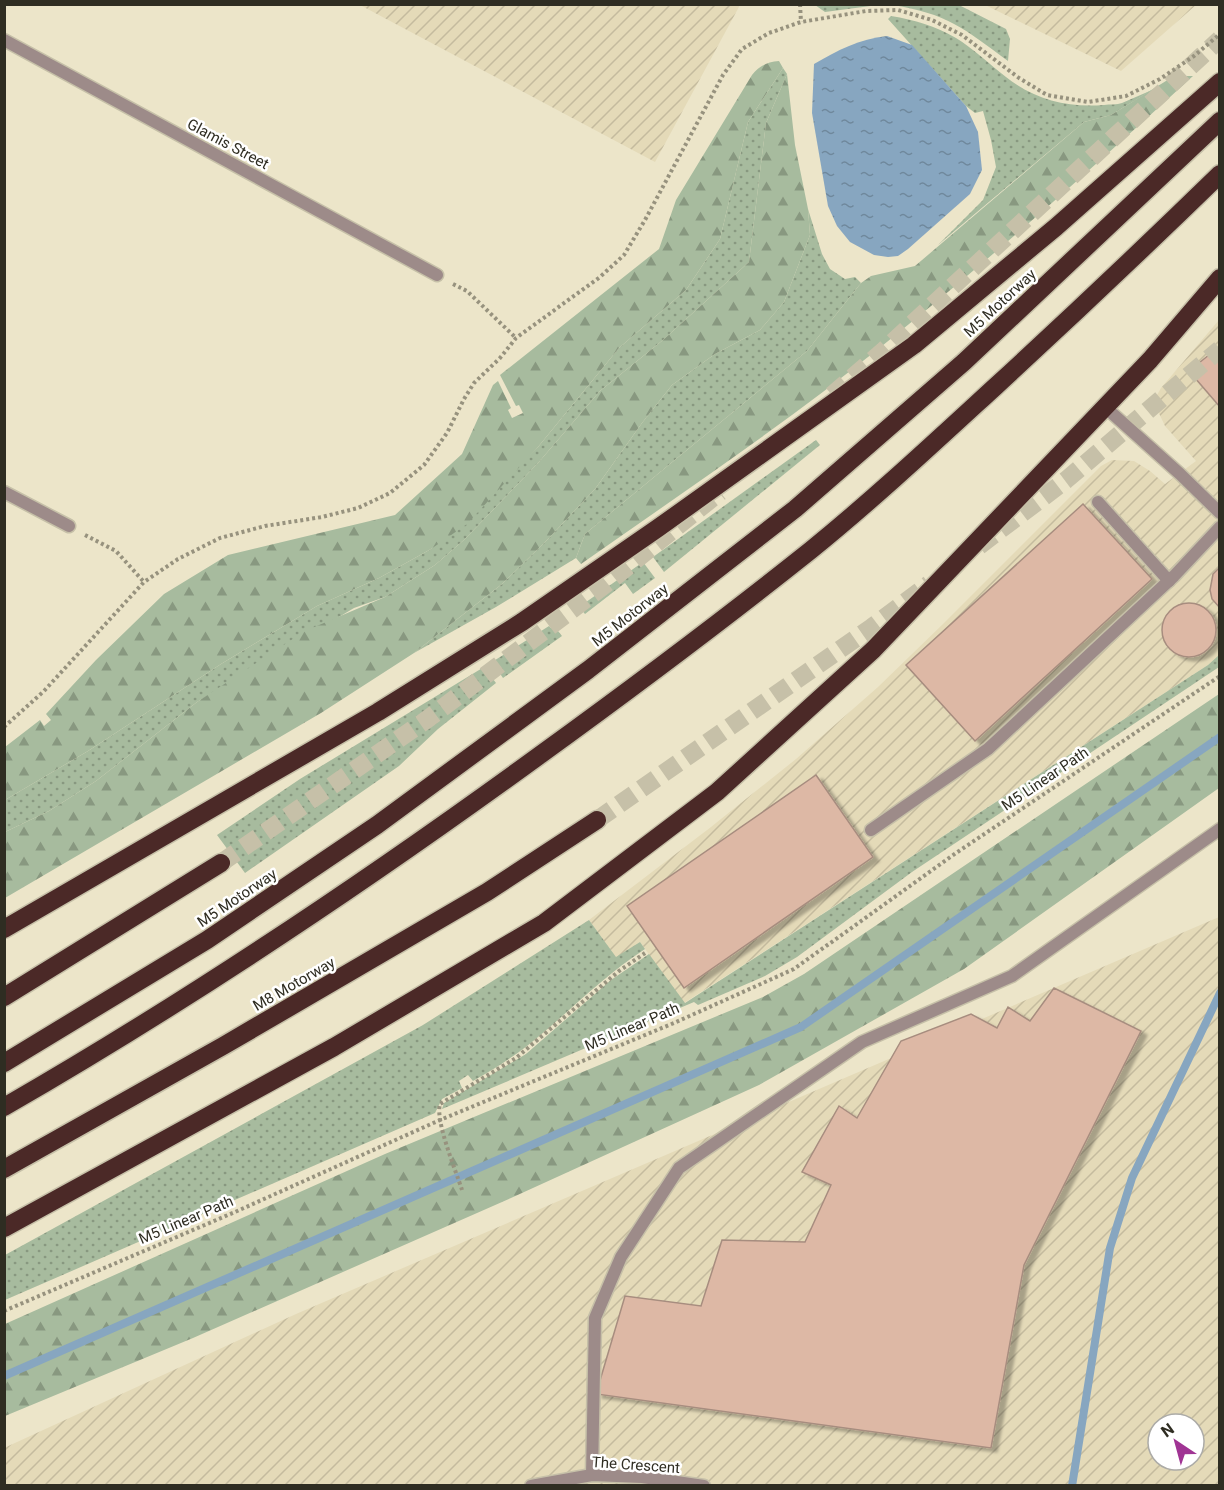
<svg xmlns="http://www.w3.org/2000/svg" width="1224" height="1490" font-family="Roboto,sans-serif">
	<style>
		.industrial { fill: url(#industrial-furrows); fill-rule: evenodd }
		.grass { fill: url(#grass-dots) }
		.forest { fill: url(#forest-firs) }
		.water { fill: url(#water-ripples) }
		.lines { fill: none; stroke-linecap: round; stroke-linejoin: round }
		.stream { stroke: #87a6c0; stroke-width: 8 }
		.building { fill: #ddb8a5; stroke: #a78d7f; stroke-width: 1.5; filter: url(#shadow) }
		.motorway-tunnel { stroke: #c6c0a8; stroke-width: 18; stroke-dasharray: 18 9; stroke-linecap: butt }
		.service-casing { stroke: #c6c0a8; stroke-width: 15 }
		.minor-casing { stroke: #c6c0a8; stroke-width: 15 }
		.motorway-casing { stroke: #c6c0a8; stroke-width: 21 }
		.path { stroke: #97927e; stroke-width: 4; stroke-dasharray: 3 3; stroke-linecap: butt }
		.service { stroke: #9d8b89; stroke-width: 12 }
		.minor { stroke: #9d8b89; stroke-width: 12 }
		.motorway { stroke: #4b2927; stroke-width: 18 }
		.labels { text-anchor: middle; stroke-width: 5; stroke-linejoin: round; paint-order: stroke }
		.street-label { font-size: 15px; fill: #2f2d22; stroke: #fff }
	</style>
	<defs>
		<pattern id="industrial-furrows" width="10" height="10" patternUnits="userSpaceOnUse" patternTransform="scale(1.5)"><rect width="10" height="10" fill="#e4dab8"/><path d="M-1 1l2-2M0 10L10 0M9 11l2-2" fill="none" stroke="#c4bb9e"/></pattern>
		<pattern id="grass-dots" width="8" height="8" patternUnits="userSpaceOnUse" patternTransform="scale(1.5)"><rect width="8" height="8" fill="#a7bb9e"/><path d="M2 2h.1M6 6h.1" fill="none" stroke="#889880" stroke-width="1.8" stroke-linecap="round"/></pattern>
		<pattern id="forest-firs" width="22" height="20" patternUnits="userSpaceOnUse" patternTransform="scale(1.5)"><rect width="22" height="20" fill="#a7bb9e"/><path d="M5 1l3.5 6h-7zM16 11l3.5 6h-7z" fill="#889880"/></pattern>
		<pattern id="water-ripples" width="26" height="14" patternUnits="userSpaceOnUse" patternTransform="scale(1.5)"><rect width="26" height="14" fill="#87a6c0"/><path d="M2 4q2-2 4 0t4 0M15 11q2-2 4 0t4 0" fill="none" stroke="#6f889c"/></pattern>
		<filter id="shadow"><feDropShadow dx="6" dy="4" stdDeviation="1.5" flood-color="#0004"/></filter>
	</defs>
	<rect width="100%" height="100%" fill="#ece5c9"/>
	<g class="industrial">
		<polygon points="360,5 740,5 655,162"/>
		<polygon points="985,5 1196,5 1121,71"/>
		<polygon points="1219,320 1219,655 1208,665 684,1003 640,942 616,958 589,920 711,827 796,759 878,687 943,624 1101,466 1112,460 1134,461 1150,471 1165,484 1196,461 1165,426 1156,407 1157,395 1161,388"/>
		<path d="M 1219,917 L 1219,1485 L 5,1486 L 4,1448 L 296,1314 ZM 1158,1424 L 1194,1424 L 1194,1460 L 1158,1460 Z"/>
	</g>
	<g class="grass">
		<polygon points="815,5 878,5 825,12"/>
		<path d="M 892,5 L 959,5 L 1006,29 L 1010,39 L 1008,61 C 965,29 946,13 892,5 Z"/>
		<path d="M 891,16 C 915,20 935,26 956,38 C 974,49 989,64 1006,77 C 1035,100 1068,108 1104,105 C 1110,104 1117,105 1122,103 C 1132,99 1142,94 1152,90 L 1111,115 L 1084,122 L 938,245 L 983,200 L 996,167 L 991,140 L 983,111 L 975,113 L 966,106 L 888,19 Z"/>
		<polygon points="783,68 787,74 766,123 749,262 663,340 600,391 538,463 465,539 435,565 385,597 354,608 197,702 96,781 49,811 5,832 5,800 88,751 221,664 317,606 379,578 431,549 538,447 619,348 686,290 720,239 748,122"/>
		<polygon points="808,209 822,254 830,269 845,279 855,277 861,283 807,351 585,534 576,558 496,607 414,653 502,584 548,539 595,489 642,423 672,385 715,354 760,330 784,302 810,235"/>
		<polygon points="816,440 820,445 664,572 653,557"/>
		<polygon points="643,562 655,578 633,594 625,583 585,614 579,607"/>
		<polygon points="549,626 551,628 554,626 562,636 503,678 492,662"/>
		<polygon points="1219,655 1219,667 912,872 797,957 765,976 698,1005 694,1002 442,1109 444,1103 526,1054 611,980 649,954 685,1003 1208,665"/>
		<polygon points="484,667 496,683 438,729 399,766 245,873 217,835 300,779"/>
		<path d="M 589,920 L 616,957 L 640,942 L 645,949 C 602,977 567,1014 527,1046 C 510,1059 492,1070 473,1081 L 468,1075 L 459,1081 L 462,1088 L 442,1099 L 435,1113 L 5,1300 L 5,1255 L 423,1025 Z"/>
	</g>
	<g class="forest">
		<path d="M 779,61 L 783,68 L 748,122 L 720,239 L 686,290 L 619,348 L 538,447 L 467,524 L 431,549 L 379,578 L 317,606 L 221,664 L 88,751 L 5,800 L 5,747 L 40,720 L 44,726 L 51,720 L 46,714 L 96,660 L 164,594 L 228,555 L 395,515 L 462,454 L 493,385 L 498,381 L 511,408 L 508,410 L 512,418 L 523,413 L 519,405 L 516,406 L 500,375 L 659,249 L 676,200 L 752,75 C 759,66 767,62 779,61 Z"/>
		<polygon points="787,74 795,145 808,209 810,235 784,302 760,330 715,354 672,385 642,423 595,489 548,539 502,584 414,653 321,713 5,898 5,832 49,811 96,781 197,702 305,631 385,597 435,565 465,539 538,463 600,391 663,340 749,262 766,123"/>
		<path d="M 1174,76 L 1193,76 C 1092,169 989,260 882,346 C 785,424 682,493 581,564 L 576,558 L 585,534 L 807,351 L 861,283 L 871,276 L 915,266 L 1084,122 L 1111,115 Z"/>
		<polygon points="1219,694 1219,788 964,969 759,1085 511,1198 193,1338 5,1416 5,1324 385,1154 763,997 804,974"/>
	</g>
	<path class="water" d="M 887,36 L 912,45 L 966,106 L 978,132 L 982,170 L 970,194 L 908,249 L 898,256 L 888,257 L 874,255 L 850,242 L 837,226 L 828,206 L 812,113 L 814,64 C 838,50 859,39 887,36 Z"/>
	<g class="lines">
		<g class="stream">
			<polyline points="4,1376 801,1027 1220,737"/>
			<polyline points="1072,1486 1110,1248 1132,1178 1220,993"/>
		</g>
	</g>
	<g class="building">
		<polygon points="1220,346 1220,407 1189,371"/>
		<polygon points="1083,504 1152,579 975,741 906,665"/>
		<polygon points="1220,567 1220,608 1212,599 1210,590 1213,574"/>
		<circle cx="1189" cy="630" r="27"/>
		<polygon points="816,775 873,857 684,988 627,906"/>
		<polygon points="1054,988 1141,1031 1024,1265 991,1448 596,1394 625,1296 701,1306 722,1240 805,1242 831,1185 802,1172 839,1106 857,1118 901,1041 971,1014 997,1028 1008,1007 1030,1021"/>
	</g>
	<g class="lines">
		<g class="motorway-tunnel">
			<polyline points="832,395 883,351 1220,39"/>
			<polyline points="979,546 1066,480 1220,349"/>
			<polyline points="597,820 872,627 929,584"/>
			<polyline points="221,863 429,718 606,584 720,492"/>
		</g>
		<g class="service-casing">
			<g id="service">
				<polyline points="1105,407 1180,474 1220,513"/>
				<polyline points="1098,502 1169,581"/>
				<polyline points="871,830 988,749 1174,576 1220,527"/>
				<polyline points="592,1475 595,1318 621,1257 679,1168 862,1042 1012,976 1220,829"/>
			</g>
		</g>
		<g class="minor-casing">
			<g id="minor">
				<polyline points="4,40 437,275"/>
				<polyline points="4,492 69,526"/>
				<polyline points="531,1486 592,1475 642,1477 704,1486"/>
			</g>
		</g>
		<g class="motorway-casing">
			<g id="motorway">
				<polyline points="4,929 378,712 522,622 658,528 914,345 1056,227 1220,82"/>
				<polyline points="4,997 221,863"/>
				<polyline points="4,1063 207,940 377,825 588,670 795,509 964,362 1220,121"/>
				<path d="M 4,1107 C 190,1000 367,881 540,755 C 631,689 722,621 811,550 C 875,498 935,442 996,386 C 1071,317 1146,246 1220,174"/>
				<polyline points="4,1169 223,1046 487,892 597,820"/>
				<polyline points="4,1228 334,1047 544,923 717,792 873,650 1150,360 1220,278"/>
			</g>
		</g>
		<g class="path">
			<polyline points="800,4 801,22"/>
			<polyline points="453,284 467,291 516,338"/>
			<polyline points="85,535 116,551 144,582"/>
			<polyline points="4,727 44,691 144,582 178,559 220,538 265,526 322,517 358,508 390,493 424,465 447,433 464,399 474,383 500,358 516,338 600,277 624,255 645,220 723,75 742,49 769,33 801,22 866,11 898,10 932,20 962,35 1019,78 1047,95 1088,102 1126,96 1160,79 1194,56 1220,34"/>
			<path d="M 462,1190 C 456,1171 435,1121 440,1104 L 516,1058 L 619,971 L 645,953"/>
			<polyline points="4,1311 235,1212 440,1120 674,1023 794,969 956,853 1220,676"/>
		</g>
		<use href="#service" class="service"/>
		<use href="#minor" class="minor"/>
		<use href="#motorway" class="motorway"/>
	</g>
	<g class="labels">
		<g class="street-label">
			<text transform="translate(228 144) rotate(28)" y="5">Glamis Street</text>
			<text transform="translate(1000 303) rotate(-43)" y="5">M5 Motorway</text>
			<text transform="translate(630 615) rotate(-38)" y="5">M5 Motorway</text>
			<text transform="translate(1045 779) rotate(-34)" y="5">M5 Linear Path</text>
			<text transform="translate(237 898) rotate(-34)" y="5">M5 Motorway</text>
			<text transform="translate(294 984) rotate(-30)" y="5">M8 Motorway</text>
			<text transform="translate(632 1027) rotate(-23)" y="5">M5 Linear Path</text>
			<text transform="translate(186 1220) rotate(-23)" y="5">M5 Linear Path</text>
			<text transform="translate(636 1465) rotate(4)" y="5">The Crescent</text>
		</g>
	</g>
	<rect width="1224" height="1490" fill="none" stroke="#2f2d22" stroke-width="12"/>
	<g transform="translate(1176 1442) rotate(324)"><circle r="28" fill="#ffffff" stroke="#acaba7" stroke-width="1.5"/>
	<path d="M0-4.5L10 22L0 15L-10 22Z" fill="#a03494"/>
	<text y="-9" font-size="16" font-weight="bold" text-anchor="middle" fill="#2f2d22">N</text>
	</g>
</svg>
